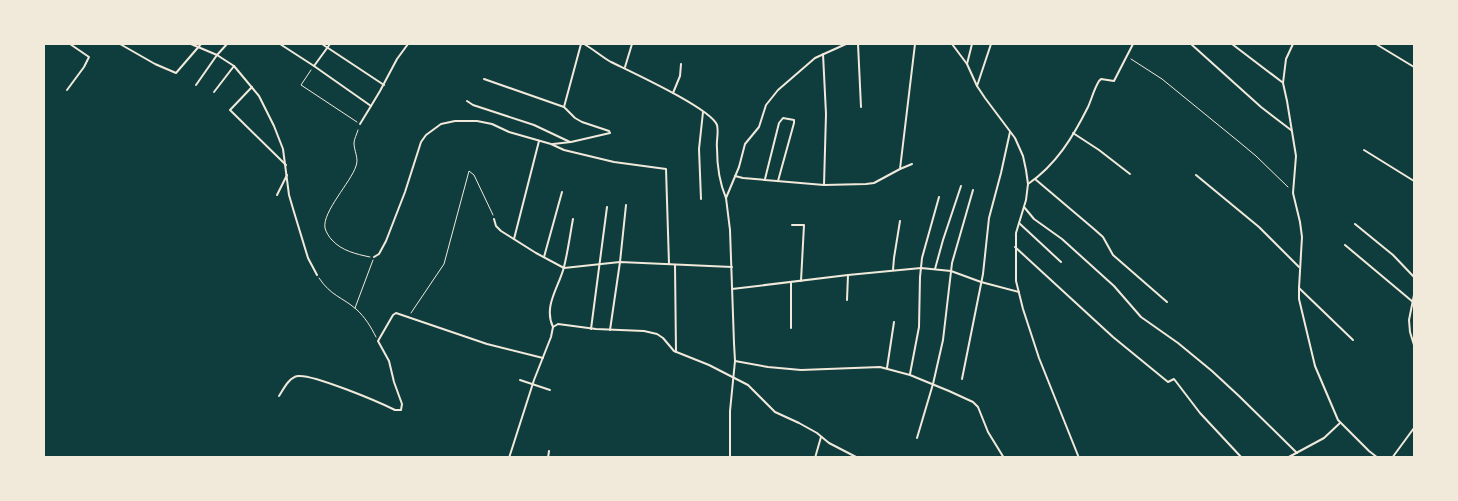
<svg xmlns="http://www.w3.org/2000/svg" width="1458" height="501" font-family="Ubuntu,sans-serif">
	<style>
		.lines { fill: none; stroke-linecap: round; stroke-linejoin: round }
		.path { stroke: #f1e9da; stroke-width: 1 }
		.minor { stroke: #f1e9da; stroke-width: 2 }
		.tertiary { stroke: #f1e9da; stroke-width: 2 }
	</style>
	<rect width="100%" height="100%" fill="#0f3d3e"/>
	<g class="lines">
		<g class="path">
			<polyline points="1131,59 1162,79 1238,141 1256,156 1288,187"/>
			<polyline points="311,70 301,85 357,122"/>
			<path d="M 358,130 C 357,134 354,139 354,143 C 354,151 359,158 356,166 C 351,182 322,212 325,228 C 326,232 329,237 332,240 C 342,251 356,254 370,257"/>
			<path d="M 319,278 C 331,296 342,297 356,309 C 365,317 371,327 376,337"/>
			<polyline points="355,308 373,260"/>
			<polyline points="411,313 444,264 469,171 474,175 493,215"/>
		</g>
		<g class="minor">
			<polyline points="120,44 155,64 176,73 201,44"/>
			<polyline points="191,44 217,55 234,66 259,96 274,126 283,149 289,195 294,212 308,258 317,275"/>
			<polyline points="280,44 314,66 371,106"/>
			<polyline points="322,44 384,85"/>
			<path d="M 584,44 C 593,49 602,57 611,62 C 631,72 710,108 717,125 C 719,133 716,141 717,148 C 717,164 720,184 726,198"/>
			<polyline points="858,44 861,107"/>
			<polyline points="1191,44 1261,107 1291,130"/>
			<polyline points="1232,44 1282,82"/>
			<polyline points="1293,44 1286,59 1283,83 1287,101 1296,156 1293,193 1300,222 1302,237 1299,288 1299,299 1315,366 1338,420 1369,451 1378,458"/>
			<polyline points="1376,44 1414,67"/>
			<polyline points="823,54 826,114 824,185"/>
			<polyline points="967,64 972,44"/>
			<polyline points="314,66 330,44"/>
			<polyline points="625,67 632,44"/>
			<polyline points="484,79 564,107 575,118 582,122 609,131 610,133 571,142 553,144"/>
			<polyline points="196,85 217,55 227,44"/>
			<polyline points="977,86 991,44"/>
			<polyline points="252,87 230,110 286,165"/>
			<polyline points="67,90 84,67 89,57 70,44"/>
			<polyline points="214,92 234,66"/>
			<polyline points="673,93 680,76 681,64"/>
			<polyline points="467,101 473,105 534,125 570,142"/>
			<polyline points="564,107 581,44"/>
			<polyline points="360,124 371,106 380,91 397,59 408,44"/>
			<polyline points="1073,133 1099,150 1130,174"/>
			<polyline points="1364,150 1414,181"/>
			<polyline points="900,169 915,44"/>
			<polyline points="1196,175 1259,227 1299,267"/>
			<polyline points="735,176 743,178 824,185 866,184 874,183 900,169 912,164"/>
			<polyline points="765,179 779,123 783,118 794,120 794,123 778,181"/>
			<polyline points="1035,179 1094,229 1103,237 1113,255 1167,302"/>
			<path d="M 1028,184 C 1056,165 1073,137 1088,107 C 1092,98 1094,89 1099,81 L 1101,79 L 1114,81 L 1115,79 L 1133,44"/>
			<polyline points="277,195 287,175"/>
			<polyline points="701,199 699,149 703,112"/>
			<polyline points="1024,207 1034,219 1062,239 1114,286 1141,317 1178,343 1212,371 1239,396 1297,453"/>
			<polyline points="494,219 496,226 501,231 536,253 564,268 620,262 732,267"/>
			<polyline points="1019,223 1061,262"/>
			<polyline points="1355,224 1393,255 1414,277"/>
			<polyline points="792,225 804,225 801,281"/>
			<polyline points="514,239 539,141"/>
			<polyline points="1345,245 1413,302"/>
			<polyline points="1015,247 1113,337 1168,382 1174,379 1200,413 1242,458"/>
			<polyline points="374,257 379,254 386,241 405,192 421,142 426,135 441,124 455,121 477,121 492,124 509,132 551,144 564,150 614,162 666,169 669,264"/>
			<polyline points="544,257 562,192"/>
			<polyline points="675,265 676,352"/>
			<polyline points="935,269 943,240 961,186"/>
			<polyline points="893,270 894,258 900,221"/>
			<polyline points="1414,279 1414,295 1409,320 1410,332 1414,345"/>
			<polyline points="791,283 791,328"/>
			<polyline points="1299,288 1353,340"/>
			<polyline points="732,289 848,275 921,268 951,271 981,282 1019,292"/>
			<polyline points="847,300 848,275"/>
			<polyline points="553,327 558,324 596,329 644,331 657,334 663,338 674,351 709,365 748,385 775,412 799,423 817,433 829,443 858,458"/>
			<path d="M 553,327 C 543,306 559,287 564,267 C 568,251 570,235 573,219"/>
			<polyline points="591,329 607,207"/>
			<polyline points="610,330 620,262 626,205"/>
			<polyline points="735,361 768,367 801,370 880,367 910,375 949,391 973,402 978,407 988,432 1004,458"/>
			<polyline points="887,368 894,322"/>
			<polyline points="910,374 919,327 920,277 922,258 939,197"/>
			<polyline points="962,379 983,274 989,218 1001,173 1010,132"/>
			<polyline points="520,380 550,390"/>
			<path d="M 279,396 C 283,390 289,377 298,376 C 313,374 379,402 395,410 L 401,410 L 402,404 L 394,382 L 389,361 L 378,341 L 393,315 L 396,313 L 487,344 L 543,358"/>
			<polyline points="917,438 933,384 943,340 952,263 973,190"/>
			<polyline points="509,458 534,380 551,337 553,327"/>
			<polyline points="548,458 549,451"/>
			<polyline points="730,458 730,411 735,361 734,343 730,230 726,198 739,167 745,144 759,127 766,105 778,90 815,58 846,44"/>
			<polyline points="815,458 821,437"/>
			<polyline points="1287,458 1324,438 1340,423"/>
			<polyline points="1392,458 1414,428"/>
		</g>
		<polyline class="tertiary" points="952,44 967,64 977,86 985,98 1015,138 1023,156 1026,170 1028,184 1026,200 1016,233 1016,281 1023,309 1039,358 1079,458"/>
	</g>
	<rect width="1458" height="501" fill="none" stroke="#f1e9da" stroke-width="90"/>
</svg>
